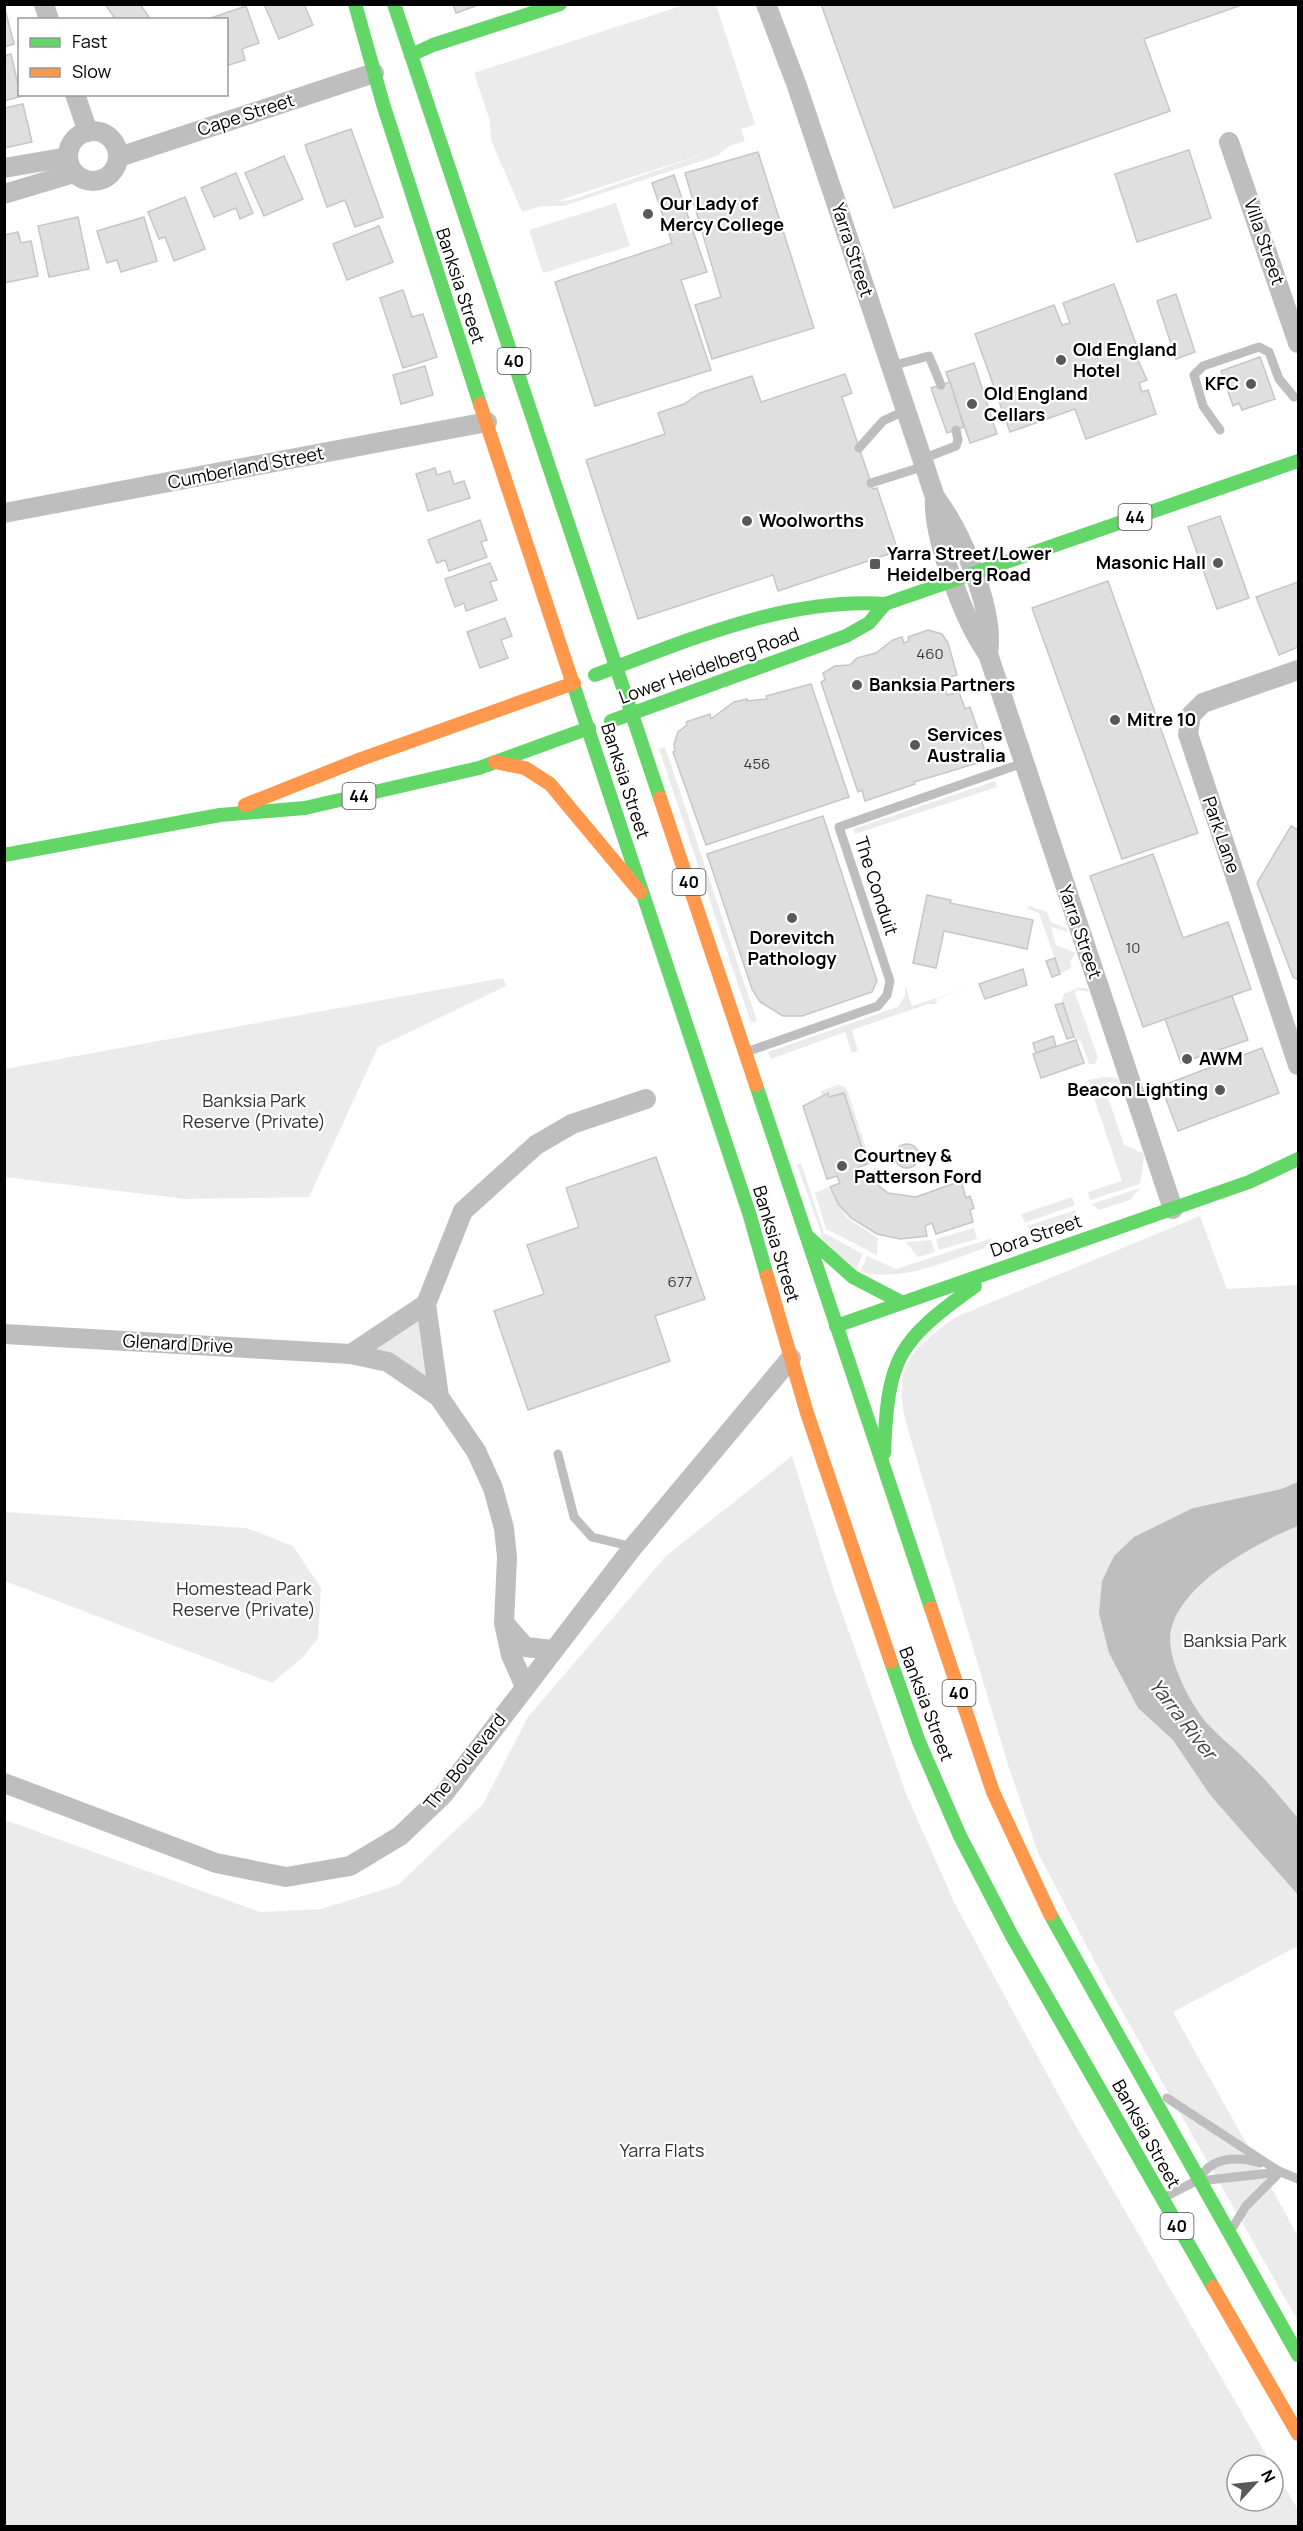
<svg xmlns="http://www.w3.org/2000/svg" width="1303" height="2531" font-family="Manrope,sans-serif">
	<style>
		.green { fill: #ebebeb; fill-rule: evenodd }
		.water { fill: #bebebe }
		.building { fill: #dfdfdf; stroke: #c6c6c6; stroke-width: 1.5 }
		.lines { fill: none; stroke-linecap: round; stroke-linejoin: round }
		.lane { stroke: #bebebe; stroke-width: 9 }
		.street { stroke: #bebebe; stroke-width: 20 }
		.fast { stroke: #63d668; stroke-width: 14 }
		.slow { stroke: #ff974d; stroke-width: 14 }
		.poi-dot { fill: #595959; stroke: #fff; stroke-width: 2 }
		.labels { text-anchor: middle; stroke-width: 4.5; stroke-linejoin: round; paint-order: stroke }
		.number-label { font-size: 15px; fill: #383838 }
		.shield { fill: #fff; stroke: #4c4c4c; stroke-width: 1.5 }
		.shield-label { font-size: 16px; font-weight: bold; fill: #000 }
		.street-label { font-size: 18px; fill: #000; stroke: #fff }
		.poi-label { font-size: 18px; font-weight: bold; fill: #000; stroke: #fff; text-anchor: start }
		.park-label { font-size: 18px; fill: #323232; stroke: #fff }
		.water-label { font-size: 20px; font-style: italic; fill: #434343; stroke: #fff }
	</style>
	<rect width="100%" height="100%" fill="#fff"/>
	<g class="green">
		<path d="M 684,5 L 716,5 L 755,124 L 741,129 L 745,141 L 729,146 L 717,156 L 563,206 L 541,206 L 522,212 L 491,140 L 490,121 L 474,73 ZM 710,152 L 571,200 L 557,201 Z"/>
		<polygon points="616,203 630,246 543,273 529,230"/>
		<polygon points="665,747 757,1021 751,1023 659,749"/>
		<polygon points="995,781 997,787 855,834 853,829"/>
		<polygon points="1029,906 1047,912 1051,922 1068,929 1068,932 1051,927 1056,945 1076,953 1070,961 1071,968 1060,974 1039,913 1028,909"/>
		<polygon points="503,978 506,986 378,1047 309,1197 185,1199 5,1177 5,1069"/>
		<polygon points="980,984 936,999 937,1004 928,1004 852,1030 858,1051 852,1053 845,1032 771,1059 768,1052 898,1007 905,996 905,985 912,1006"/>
		<polygon points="1078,988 1087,988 1089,992 1077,990 1075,993 1098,1057 1095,1064 1089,1064 1081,1041 1075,1040 1062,1000 1064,994"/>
		<polygon points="1104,1077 1118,1078 1121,1084 1108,1082 1105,1088 1124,1145 1143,1153 1144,1157 1140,1184 1090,1200 1088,1192 1122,1181 1088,1080"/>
		<polygon points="837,1085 844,1086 848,1092 871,1165 857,1168 867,1164 844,1093 829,1097 827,1094 822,1096 821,1091"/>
		<polygon points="801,1163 824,1233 863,1254 856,1270 824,1241 797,1165"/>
		<polygon points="828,1187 847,1218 878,1238 877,1255 826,1229 815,1193"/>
		<polygon points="1140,1188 1130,1200 1099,1210 1092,1204"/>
		<polygon points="1072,1197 1075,1205 1025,1223 1021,1214"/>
		<polygon points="1076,1210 1073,1219 1031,1233 1027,1226"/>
		<path d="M 1200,1216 L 1227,1289 L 1298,1285 L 1298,1482 L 1281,1489 L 1193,1508 L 1138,1708 L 1173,1740 L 1210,1795 L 1298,1895 L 1298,1946 L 1173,2012 L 1298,2236 L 1298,2321 L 1106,1983 L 1039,1855 L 1008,1765 L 906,1423 C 892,1366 912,1348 956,1317 Z"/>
		<polygon points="974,1228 977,1239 939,1250 936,1239"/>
		<path d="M 992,1238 L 985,1248 C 944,1262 903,1282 860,1272 L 867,1256 L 896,1269 Z"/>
		<polygon points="931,1240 935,1252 918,1257 906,1242"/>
		<polygon points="422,1313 434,1387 362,1352"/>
		<polygon points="792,1456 833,1587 907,1796 956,1906 1065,2107 1272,2465 1237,2465 1237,2501 1273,2501 1273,2466 1298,2510 1298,2526 5,2526 5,1820 260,1912 321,1909 398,1885 483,1804 528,1717 666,1556"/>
		<polygon points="5,1512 247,1528 293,1546 321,1588 318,1638 303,1657 272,1683 5,1581"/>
		<path d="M 1298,1526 L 1298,1818 C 1283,1801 1269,1783 1253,1767 C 1238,1751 1220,1738 1206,1722 C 1190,1703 1165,1656 1171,1630 C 1182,1582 1257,1543 1298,1526 Z"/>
	</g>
	<path class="water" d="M 1298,1482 L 1298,1526 C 1257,1543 1182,1582 1171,1630 C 1165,1656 1190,1703 1206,1722 C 1220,1738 1238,1751 1253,1767 C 1269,1783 1283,1801 1298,1818 L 1298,1895 L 1210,1795 L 1173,1740 L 1138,1708 L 1109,1653 L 1099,1613 L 1102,1581 L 1114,1556 L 1134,1537 L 1193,1508 L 1281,1489 Z"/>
	<g class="building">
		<polygon points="105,4 140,4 151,20 116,20"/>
		<polygon points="264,4 304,4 313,25 279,39"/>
		<polygon points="453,4 481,4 456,13"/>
		<polygon points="821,4 1242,4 1242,5 1144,39 1170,111 894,208"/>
		<polygon points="4,5 14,44 4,47"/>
		<polygon points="246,6 259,43 242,49 245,60 226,66 226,20 205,20"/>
		<polygon points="11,54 20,94 23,96 4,101 4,56"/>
		<polygon points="23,104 32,142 4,148 4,108"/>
		<polygon points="351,129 383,217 355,227 345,200 327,207 305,145"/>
		<polygon points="1189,150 1211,218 1137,242 1115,174"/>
		<polygon points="758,152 814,328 712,359 695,305 721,297 685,173"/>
		<polygon points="284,156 303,199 264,216 245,173"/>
		<polygon points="236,173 253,213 240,219 236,208 214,217 201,188"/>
		<polygon points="674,175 707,272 681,280 711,370 595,406 555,282 672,243 652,183"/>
		<polygon points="185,197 205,249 174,261 165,237 159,239 148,212"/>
		<polygon points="78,217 89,269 49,277 38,226"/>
		<polygon points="144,217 157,261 121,272 117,260 107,263 97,231"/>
		<polygon points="379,226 393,262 347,280 333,244"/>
		<polygon points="18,232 21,243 31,241 38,276 4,283 4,235"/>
		<polygon points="1114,284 1137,347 1133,349 1147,380 1139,383 1142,392 1148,390 1156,414 1086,439 1075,409 1010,432 975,334 1054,305 1062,325 1070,323 1063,303"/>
		<polygon points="403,290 412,317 423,314 437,357 403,368 380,298"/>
		<polygon points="1176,294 1195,352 1176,359 1157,301"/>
		<polygon points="1260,357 1275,399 1242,410 1239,403 1233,406 1221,371"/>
		<polygon points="974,363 997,434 970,443 946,372"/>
		<polygon points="425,366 433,395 401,404 393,375"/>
		<polygon points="845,374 852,393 842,397 873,489 877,488 898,551 778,591 773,575 638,619 586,460 665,434 658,413 684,404 700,393 752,376 761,402"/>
		<polygon points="950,382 964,427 947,433 931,388"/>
		<polygon points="435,468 437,475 450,471 454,484 464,481 470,498 428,511 416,474"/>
		<polygon points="1220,516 1249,598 1217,609 1188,527"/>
		<polygon points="480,520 487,540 481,542 487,557 449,571 445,560 437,563 428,540"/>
		<polygon points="490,563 497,580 490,582 497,600 466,611 464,603 455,607 445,579"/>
		<polygon points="1108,581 1198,833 1122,859 1032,608"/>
		<polygon points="1298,582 1298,647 1279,655 1256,597"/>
		<polygon points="505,618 512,636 501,640 508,658 480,668 467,632"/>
		<polygon points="928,630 942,634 948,643 957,675 942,679 947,695 959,692 965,709 970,707 988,760 914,782 915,784 865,801 862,790 858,792 821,682 825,680 823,673 835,666 850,665 857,658 876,653 893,640 902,637 904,643 909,641 908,637"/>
		<polygon points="811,684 849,797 706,845 673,752 675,751 674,744 678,732 687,725 686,722 710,714 711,719 734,702 747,699 747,701 767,699 766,696"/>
		<polygon points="823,816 877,981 872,992 802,1016 783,1016 760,1002 752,989 707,854"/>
		<polygon points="1291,826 1298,830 1298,980 1293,977 1257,883"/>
		<polygon points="1153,854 1183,938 1228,922 1251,989 1143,1027 1090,876"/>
		<polygon points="927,895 951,900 950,903 1033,920 1027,949 944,931 936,968 913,963"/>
		<polygon points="1055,958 1060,974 1052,977 1046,961"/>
		<polygon points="1023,969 1027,985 985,999 979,984"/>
		<polygon points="1232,996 1248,1040 1181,1063 1165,1019"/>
		<polygon points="1063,1003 1074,1037 1067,1039 1055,1005"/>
		<polygon points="1053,1036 1056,1046 1036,1053 1033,1043"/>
		<polygon points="1076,1040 1084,1063 1041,1078 1033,1054"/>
		<polygon points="1262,1048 1279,1093 1178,1131 1161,1086"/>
		<polygon points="828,1093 829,1097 844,1093 867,1164 857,1168 860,1176 870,1172 878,1185 888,1193 916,1197 961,1181 966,1198 970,1196 974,1208 970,1210 973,1222 936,1234 932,1223 925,1226 927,1236 900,1239 877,1234 851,1218 839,1205 830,1187 840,1183 837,1176 827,1179 803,1106"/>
		<circle cx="907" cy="1156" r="12"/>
		<polygon points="656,1157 705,1299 655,1316 670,1361 528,1410 494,1311 544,1294 527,1245 579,1227 566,1188"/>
	</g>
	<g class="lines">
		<g class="lane">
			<polyline points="891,366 929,356 941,385"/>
			<polyline points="1220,430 1203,406 1194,375 1203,366 1259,347 1269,352 1279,379 1294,397"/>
			<polyline points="859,448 883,421 906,410"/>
			<polyline points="922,459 956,446 958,440 956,430"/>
			<polyline points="871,483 925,466"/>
			<polyline points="749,1051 878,1006 887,995 890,981 839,827 1023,763"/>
			<polyline points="558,1454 574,1517 592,1537 633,1547"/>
			<polyline points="1167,2098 1280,2172"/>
			<polyline points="1276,2170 1298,2179"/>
			<path d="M 1204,2172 C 1217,2156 1242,2157 1260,2163"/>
			<polyline points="1208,2180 1280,2172"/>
			<polyline points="1167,2196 1194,2182"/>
			<polyline points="1233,2227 1246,2206 1280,2172"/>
		</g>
		<g class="street">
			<polyline points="44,4 49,20"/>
			<path d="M 766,4 L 797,86 L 935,497 C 962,533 995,610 988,654"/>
			<polyline points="75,94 88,132"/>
			<circle cx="93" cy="156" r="25"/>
			<polyline points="1229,142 1298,343"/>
			<polyline points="119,157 374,73"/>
			<polyline points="4,168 68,157"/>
			<polyline points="4,194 74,173"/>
			<path d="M 935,497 C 932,536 965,623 988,654 L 1173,1209"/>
			<polyline points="4,513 487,422"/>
			<polyline points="1298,670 1203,703 1191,715 1188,734 1298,1065"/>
			<polyline points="4,1334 351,1354 388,1362 439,1397 476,1451 493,1488 504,1528 507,1557 504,1623 511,1655 525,1687"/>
			<polyline points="351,1354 426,1304"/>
			<polyline points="439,1397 426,1304 463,1211 536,1145 572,1124 646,1099"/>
			<polyline points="506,1625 525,1647 553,1650"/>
			<polyline points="4,1783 216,1863 286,1877 350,1866 400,1836 443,1795 633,1547 791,1358"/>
		</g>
		<g class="fast">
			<polyline points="355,4 383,104 480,404"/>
			<polyline points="394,4 660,798"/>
			<polyline points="411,55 433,45 560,4"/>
			<polyline points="570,675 750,1216 767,1276"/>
			<path d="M 595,675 C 686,641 786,597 885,604 L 1298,461"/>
			<polyline points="611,721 846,636 869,623 885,604"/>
			<polyline points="4,855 220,815 305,808 479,768 589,728"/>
			<polyline points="756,1085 931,1608"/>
			<polyline points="807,1236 853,1277 901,1302"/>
			<polyline points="836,1326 1249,1182 1298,1159"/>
			<path d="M 884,1453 C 888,1357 897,1342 975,1286"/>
			<polyline points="891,1662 919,1742 960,1836 1012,1936 1213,2287"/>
			<polyline points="1050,1914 1298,2355"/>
		</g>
		<g class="slow">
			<polyline points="480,404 570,675"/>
			<polyline points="495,762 525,768 550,784 640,892"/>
			<polyline points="660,798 756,1085"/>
			<polyline points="245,805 361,759 574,683"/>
			<polyline points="767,1276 807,1413 891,1662"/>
			<polyline points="931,1608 993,1792 1050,1914"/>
			<polyline points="1213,2287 1298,2434"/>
		</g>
	</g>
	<g class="poi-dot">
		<circle cx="648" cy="214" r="6"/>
		<circle cx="1061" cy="360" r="6"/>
		<circle cx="1251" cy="384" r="6"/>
		<circle cx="972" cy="404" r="6"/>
		<circle cx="747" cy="521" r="6"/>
		<circle cx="1218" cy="563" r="6"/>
		<rect x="869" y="558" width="12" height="12" rx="3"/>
		<circle cx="857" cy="685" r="6"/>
		<circle cx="1115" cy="720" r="6"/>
		<circle cx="915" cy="745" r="6"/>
		<circle cx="792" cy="918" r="6"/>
		<circle cx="1187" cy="1059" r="6"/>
		<circle cx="1220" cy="1090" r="6"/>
		<circle cx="842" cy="1166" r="6"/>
	</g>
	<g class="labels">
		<g class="number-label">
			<text x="930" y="659">460</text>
			<text x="757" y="769">456</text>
			<text x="1133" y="953">10</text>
			<text x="680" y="1287">677</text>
		</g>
		<g class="shield">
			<rect x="497.5" y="348" width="33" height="26" rx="4.5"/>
			<rect x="1118.5" y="504" width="33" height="26" rx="4.5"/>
			<rect x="342.5" y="783" width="33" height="26" rx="4.5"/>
			<rect x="672.5" y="869" width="33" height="26" rx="4.5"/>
			<rect x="942.5" y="1680" width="33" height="26" rx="4.5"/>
			<rect x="1160.5" y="2213" width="33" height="26" rx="4.5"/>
		</g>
		<g class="shield-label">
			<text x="514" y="367">40</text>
			<text x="1135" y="523">44</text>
			<text x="359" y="802">44</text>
			<text x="689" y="888">40</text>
			<text x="959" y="1699">40</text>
			<text x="1177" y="2232">40</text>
		</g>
		<g class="street-label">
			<text transform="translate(246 115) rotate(-18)" y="6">Cape Street</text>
			<text transform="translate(1264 242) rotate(71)" y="6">Villa Street</text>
			<text transform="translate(852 250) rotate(72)" y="6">Yarra Street</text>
			<text transform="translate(460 286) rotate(72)" y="6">Banksia Street</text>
			<text transform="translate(246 468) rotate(-11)" y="6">Cumberland Street</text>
			<text transform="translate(709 666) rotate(-20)" y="6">Lower Heidelberg Road</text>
			<text transform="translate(625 781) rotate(72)" y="6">Banksia Street</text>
			<text transform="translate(1221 835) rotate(71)" y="6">Park Lane</text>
			<text transform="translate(876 886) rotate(72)" y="6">The Conduit</text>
			<text transform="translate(1080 932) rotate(71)" y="6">Yarra Street</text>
			<text transform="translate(1036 1236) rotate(-19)" y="6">Dora Street</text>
			<text transform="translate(776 1244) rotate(73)" y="6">Banksia Street</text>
			<text transform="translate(178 1344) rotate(3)" y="6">Glenard Drive</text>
			<text transform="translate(926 1704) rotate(69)" y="6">Banksia Street</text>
			<text transform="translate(465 1762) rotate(-51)" y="6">The Boulevard</text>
			<text transform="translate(1146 2134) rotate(61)" y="6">Banksia Street</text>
		</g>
		<g class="poi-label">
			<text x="660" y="210">Our Lady of<tspan x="660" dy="21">Mercy College</tspan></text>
			<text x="1073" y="356">Old England<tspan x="1073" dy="21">Hotel</tspan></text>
			<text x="1239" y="390" text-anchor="end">KFC</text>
			<text x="984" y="400">Old England<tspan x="984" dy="21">Cellars</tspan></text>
			<text x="759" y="527">Woolworths</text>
			<text x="887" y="560">Yarra Street/Lower<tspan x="887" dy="21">Heidelberg Road</tspan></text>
			<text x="1206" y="569" text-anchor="end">Masonic Hall</text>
			<text x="869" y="691">Banksia Partners</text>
			<text x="1127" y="726">Mitre 10</text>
			<text x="927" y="741">Services<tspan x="927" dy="21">Australia</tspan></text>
			<text x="792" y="944" text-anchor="middle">Dorevitch<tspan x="792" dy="21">Pathology</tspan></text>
			<text x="1199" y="1065">AWM</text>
			<text x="1208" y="1096" text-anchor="end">Beacon Lighting</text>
			<text x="854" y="1162">Courtney &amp;<tspan x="854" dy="21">Patterson Ford</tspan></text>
		</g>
		<g class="park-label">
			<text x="254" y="1107">Banksia Park<tspan x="254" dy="21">Reserve (Private)</tspan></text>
			<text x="244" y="1595">Homestead Park<tspan x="244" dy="21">Reserve (Private)</tspan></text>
			<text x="1235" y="1647">Banksia Park</text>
			<text x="662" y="2157">Yarra Flats</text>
		</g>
		<g class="water-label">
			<text transform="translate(1183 1719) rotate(52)" y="7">Yarra River</text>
		</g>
	</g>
	<rect width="1303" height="2531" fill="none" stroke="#000000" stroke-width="12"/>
	<rect x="18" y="18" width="210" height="78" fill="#ffffff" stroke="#999999" stroke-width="1.5"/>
	<rect x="30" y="38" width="30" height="9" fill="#63d668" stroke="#999999" stroke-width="1.5"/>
	<text x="72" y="48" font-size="18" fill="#000000">Fast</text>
	<rect x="30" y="68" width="30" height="9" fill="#ff974d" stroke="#999999" stroke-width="1.5"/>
	<text x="72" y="78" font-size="18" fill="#000000">Slow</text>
	<g transform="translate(1255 2483) rotate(63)"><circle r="28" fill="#ffffff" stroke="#999999" stroke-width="1.5"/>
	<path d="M0-4.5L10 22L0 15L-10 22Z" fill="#595959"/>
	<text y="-9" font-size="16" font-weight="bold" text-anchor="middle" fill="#000000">N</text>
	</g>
</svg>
